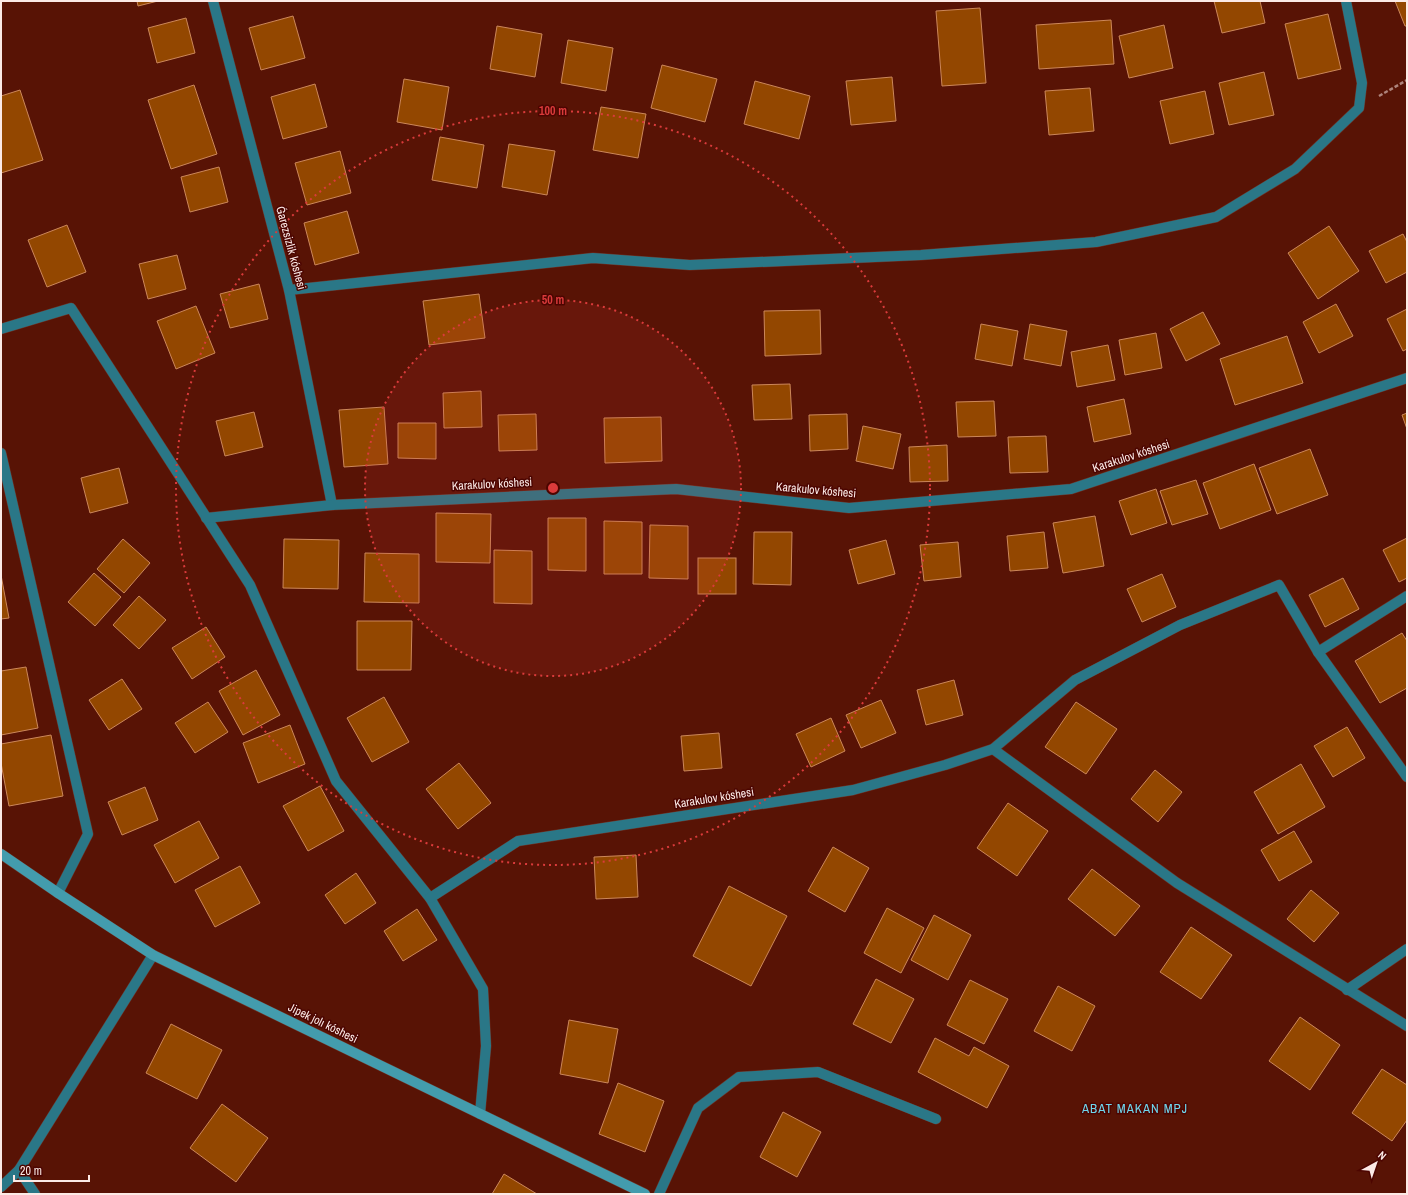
<svg xmlns="http://www.w3.org/2000/svg" width="1408" height="1195" font-family="'Archivo Narrow',sans-serif">
	<style>
		.building { fill: #934700; stroke: #cc875a }
		.lines { fill: none; stroke-linecap: round; stroke-linejoin: round }
		.lane-casing { stroke: #6f3124; stroke-width: 11 }
		.street-casing { stroke: #6f3124; stroke-width: 11 }
		.secondary-casing { stroke: #6f3124; stroke-width: 11 }
		.path { stroke: #ae847c; stroke-width: 2.5; stroke-dasharray: 4 2; stroke-linecap: butt }
		.lane { stroke: #2a7787; stroke-width: 10 }
		.street { stroke: #2a7787; stroke-width: 10 }
		.secondary { stroke: #439cad; stroke-width: 10 }
		.ring { fill: none; stroke: #da3b3b; stroke-width: 2; stroke-dasharray: 2 4 }
		.labels { text-anchor: middle; stroke-width: 3; stroke-linejoin: round; paint-order: stroke }
		.street-label { font-size: 12px; fill: #fceae6; stroke: #4c0500 }
		.neighbourhood-label { font-size: 13px; letter-spacing: 1px; fill: #6fd6ec; stroke: #4c0500 }
		.centre { fill: #da3b3b; stroke: #4c0500; stroke-width: 2 }
		.ring-label { font-size: 12px; text-anchor: middle; font-weight: bold; fill: #da3b3b; stroke: #4c0500; stroke-width: 3; stroke-linejoin: round; paint-order: stroke }
	</style>
	<rect width="100%" height="100%" fill="#581305"/>
	<g class="building">
		<polygon points="137,1 158,1 138,6"/>
		<polygon points="1214,1 1260,1 1265,23 1222,33"/>
		<polygon points="1395,1 1407,1 1407,26 1405,26"/>
		<polygon points="980,8 986,83 942,86 936,11"/>
		<polygon points="1328,14 1341,69 1298,79 1285,24"/>
		<polygon points="293,16 305,58 261,70 249,28"/>
		<polygon points="186,18 195,53 157,63 148,28"/>
		<polygon points="1111,20 1114,64 1039,69 1036,25"/>
		<polygon points="1164,25 1173,68 1129,78 1119,36"/>
		<polygon points="497,26 542,34 535,77 490,69"/>
		<polygon points="568,40 613,48 606,91 561,83"/>
		<polygon points="662,65 717,79 705,122 651,108"/>
		<polygon points="1264,72 1274,115 1229,125 1219,83"/>
		<polygon points="892,77 896,121 851,125 846,81"/>
		<polygon points="404,79 449,87 442,130 397,122"/>
		<polygon points="755,81 810,96 799,139 744,124"/>
		<polygon points="315,84 327,127 283,139 271,97"/>
		<polygon points="194,85 217,154 171,169 148,100"/>
		<polygon points="1090,88 1094,131 1049,135 1045,91"/>
		<polygon points="20,90 43,160 1,173 1,96"/>
		<polygon points="1205,91 1214,134 1170,144 1160,101"/>
		<polygon points="601,107 646,114 638,158 593,150"/>
		<polygon points="440,137 484,145 477,188 432,180"/>
		<polygon points="509,144 555,151 547,195 502,187"/>
		<polygon points="340,151 351,193 307,205 295,163"/>
		<polygon points="219,167 228,202 190,212 181,177"/>
		<polygon points="347,211 359,253 315,265 304,223"/>
		<polygon points="67,225 86,272 47,287 28,240"/>
		<polygon points="1329,226 1359,271 1318,299 1288,253"/>
		<polygon points="1403,234 1407,242 1407,272 1386,283 1369,251"/>
		<polygon points="177,255 186,289 148,299 139,264"/>
		<polygon points="259,284 268,319 230,328 220,294"/>
		<polygon points="479,294 485,338 429,345 423,301"/>
		<polygon points="1336,304 1353,336 1319,353 1303,322"/>
		<polygon points="196,306 215,353 176,369 157,321"/>
		<polygon points="1407,309 1407,349 1403,351 1387,319"/>
		<polygon points="820,310 821,354 765,356 764,311"/>
		<polygon points="1203,312 1220,344 1186,361 1170,329"/>
		<polygon points="981,324 1018,331 1012,366 975,359"/>
		<polygon points="1030,324 1067,331 1061,366 1024,359"/>
		<polygon points="1156,333 1162,368 1125,375 1119,340"/>
		<polygon points="1287,336 1303,383 1235,405 1220,359"/>
		<polygon points="1108,345 1115,380 1077,387 1071,352"/>
		<polygon points="790,384 792,419 754,420 752,385"/>
		<polygon points="481,391 482,427 444,428 443,393"/>
		<polygon points="1124,399 1131,434 1094,442 1087,407"/>
		<polygon points="994,401 996,436 958,437 956,402"/>
		<polygon points="384,407 388,464 344,467 339,410"/>
		<polygon points="254,412 263,447 225,456 216,421"/>
		<polygon points="1407,413 1407,429 1402,415"/>
		<polygon points="536,414 537,450 499,451 498,415"/>
		<polygon points="847,414 848,449 810,451 809,415"/>
		<polygon points="661,417 662,461 605,463 604,418"/>
		<polygon points="398,423 436,423 436,459 398,458"/>
		<polygon points="863,426 901,434 893,469 856,461"/>
		<polygon points="1046,436 1048,472 1010,473 1008,437"/>
		<polygon points="947,445 948,481 910,482 909,447"/>
		<polygon points="1310,449 1328,495 1277,514 1259,468"/>
		<polygon points="1254,464 1271,510 1220,529 1203,483"/>
		<polygon points="119,468 128,503 90,513 81,478"/>
		<polygon points="1196,480 1208,514 1172,525 1160,491"/>
		<polygon points="1156,489 1167,523 1131,535 1119,501"/>
		<polygon points="436,513 491,514 490,563 436,562"/>
		<polygon points="1095,516 1104,566 1063,573 1053,523"/>
		<polygon points="548,518 586,518 586,571 548,570"/>
		<polygon points="604,521 642,522 642,574 604,574"/>
		<polygon points="650,525 688,526 688,579 649,578"/>
		<polygon points="754,532 792,532 791,585 753,584"/>
		<polygon points="1044,532 1048,568 1010,571 1007,536"/>
		<polygon points="1407,538 1407,578 1399,582 1383,550"/>
		<polygon points="123,539 150,563 124,593 97,569"/>
		<polygon points="284,539 339,540 338,589 283,588"/>
		<polygon points="886,540 895,574 858,584 849,550"/>
		<polygon points="958,542 961,577 924,581 920,545"/>
		<polygon points="494,550 532,551 532,604 494,603"/>
		<polygon points="365,553 419,554 419,603 364,602"/>
		<rect x="698" y="558" width="38" height="36"/>
		<polygon points="94,573 121,597 95,626 68,602"/>
		<polygon points="1162,574 1176,607 1142,622 1127,589"/>
		<polygon points="1,575 9,618 1,619"/>
		<polygon points="1343,578 1359,609 1325,627 1309,595"/>
		<polygon points="139,596 166,620 139,649 113,625"/>
		<polygon points="357,621 412,621 411,670 357,670"/>
		<polygon points="206,627 225,657 192,679 172,648"/>
		<polygon points="1402,633 1407,641 1407,688 1380,703 1355,661"/>
		<polygon points="26,667 38,728 1,735 1,671"/>
		<polygon points="256,670 280,715 243,735 219,691"/>
		<polygon points="122,679 142,709 109,730 89,700"/>
		<polygon points="954,680 963,715 926,725 917,690"/>
		<polygon points="384,697 409,742 372,762 347,718"/>
		<polygon points="881,700 896,733 861,748 846,715"/>
		<polygon points="208,702 228,732 195,753 175,723"/>
		<polygon points="1076,702 1117,729 1086,774 1045,747"/>
		<polygon points="831,718 845,751 811,767 796,734"/>
		<polygon points="290,725 305,764 258,783 243,743"/>
		<polygon points="1347,727 1365,758 1333,777 1314,746"/>
		<polygon points="719,733 722,768 684,771 681,736"/>
		<polygon points="51,735 63,796 9,806 1,763 1,744"/>
		<polygon points="459,763 491,803 458,829 426,789"/>
		<polygon points="1301,764 1325,807 1278,834 1254,792"/>
		<polygon points="1155,770 1182,792 1158,822 1131,799"/>
		<polygon points="320,786 344,831 308,851 283,806"/>
		<polygon points="145,787 158,820 122,835 108,802"/>
		<polygon points="1008,803 1048,831 1017,876 977,848"/>
		<polygon points="199,821 219,858 175,883 154,845"/>
		<polygon points="1294,831 1312,862 1279,881 1261,850"/>
		<polygon points="833,847 869,868 845,912 808,891"/>
		<polygon points="636,855 638,897 596,899 594,857"/>
		<polygon points="240,866 260,903 215,927 195,890"/>
		<polygon points="1092,869 1140,906 1115,936 1068,899"/>
		<polygon points="356,873 376,903 345,924 325,895"/>
		<polygon points="729,886 787,916 751,986 693,956"/>
		<polygon points="1311,890 1339,913 1314,942 1287,919"/>
		<polygon points="887,908 924,928 901,973 864,953"/>
		<polygon points="417,909 437,940 403,961 384,931"/>
		<polygon points="934,915 971,935 948,980 911,960"/>
		<polygon points="1191,927 1232,955 1201,999 1160,972"/>
		<polygon points="876,979 914,999 891,1043 853,1024"/>
		<polygon points="970,980 1008,999 984,1044 947,1025"/>
		<polygon points="1058,986 1095,1006 1072,1051 1034,1031"/>
		<polygon points="1300,1017 1340,1045 1310,1090 1269,1061"/>
		<polygon points="569,1020 618,1029 608,1083 560,1074"/>
		<polygon points="171,1024 222,1050 197,1099 146,1073"/>
		<polygon points="935,1038 969,1056 974,1047 1009,1066 987,1108 918,1072"/>
		<polygon points="1382,1069 1407,1085 1407,1120 1392,1141 1352,1113"/>
		<polygon points="618,1083 664,1101 645,1152 599,1134"/>
		<polygon points="222,1104 268,1138 236,1182 190,1148"/>
		<polygon points="783,1112 821,1132 797,1177 760,1157"/>
		<polygon points="504,1174 537,1194 492,1194"/>
	</g>
	<g class="lines">
		<g class="lane-casing">
			<g id="lane">
				<polyline points="1,329 71,308 250,585 336,781 430,898 483,989 486,1046 480,1114"/>
				<polyline points="659,1194 698,1108 739,1077 818,1072 936,1119"/>
			</g>
		</g>
		<g class="street-casing">
			<g id="street">
				<polyline points="213,1 289,290 332,505"/>
				<polyline points="289,290 593,258 690,265 921,255 1096,242 1216,217 1295,169 1359,108 1362,83 1346,1"/>
				<polyline points="1,453 88,834 58,893"/>
				<polyline points="206,518 332,505 676,489 849,508 1071,489 1407,378"/>
				<polyline points="1318,652 1407,596"/>
				<polyline points="993,749 1177,883 1407,1026"/>
				<polyline points="430,898 518,841 853,790 945,765 993,749 1075,680 1180,625 1279,585 1318,652 1407,777"/>
				<polyline points="1347,990 1407,949"/>
				<polyline points="19,1170 35,1194"/>
				<polyline points="1,1187 19,1170 153,955"/>
			</g>
		</g>
		<g class="secondary-casing">
			<polyline id="secondary" points="1,854 58,893 153,955 645,1194"/>
		</g>
		<polyline class="path" points="1379,96 1407,80"/>
		<use href="#lane" class="lane"/>
		<use href="#street" class="street"/>
		<use href="#secondary" class="secondary"/>
	</g>
	<circle cx="553" cy="488" r="188" fill="#da3b3b" fill-opacity=".12"/>
	<g class="ring">
		<circle cx="553" cy="488" r="188"/>
		<circle cx="553" cy="488" r="377"/>
	</g>
	<g class="labels">
		<g class="street-label">
			<text transform="translate(291 248) rotate(75)" y="4">Ǵarezsizlik kóshesi</text>
			<text transform="translate(1131 456) rotate(-18)" y="4">Karakulov kóshesi</text>
			<text transform="translate(492 484) rotate(-3)" y="4">Karakulov kóshesi</text>
			<text transform="translate(816 490) rotate(5)" y="4">Karakulov kóshesi</text>
			<text transform="translate(714 798) rotate(-9)" y="4">Karakulov kóshesi</text>
			<text transform="translate(323 1023) rotate(26)" y="4">Jipek jolı kóshesi</text>
		</g>
		<g class="neighbourhood-label">
			<text x="1135" y="1113">ABAT MAKAN MPJ</text>
		</g>
	</g>
	<circle cx="553" cy="488" r="6" class="centre"/>
	<g class="ring-label">
		<text x="553" y="115">100 m</text>
		<text x="553" y="304">50 m</text>
	</g>
	<rect width="1408" height="1195" fill="none" stroke="#fceae6" stroke-width="4"/>
	<g transform="translate(1376 1163) rotate(40)" stroke="#4c0500" stroke-width="3" paint-order="stroke">
	<path d="M0-3L7 15L0 10L-7 15Z" fill="#fceae6"/>
	<text y="-6" font-size="11" font-weight="bold" text-anchor="middle" fill="#fceae6">N</text>
	</g>
	<path d="M14 1175v6h75v-6" fill="none" stroke="#fceae6" stroke-width="2"/>
	<text x="20" y="1175" font-size="12" fill="#fceae6" stroke="#4c0500" stroke-width="3" paint-order="stroke">20 m</text>
</svg>
